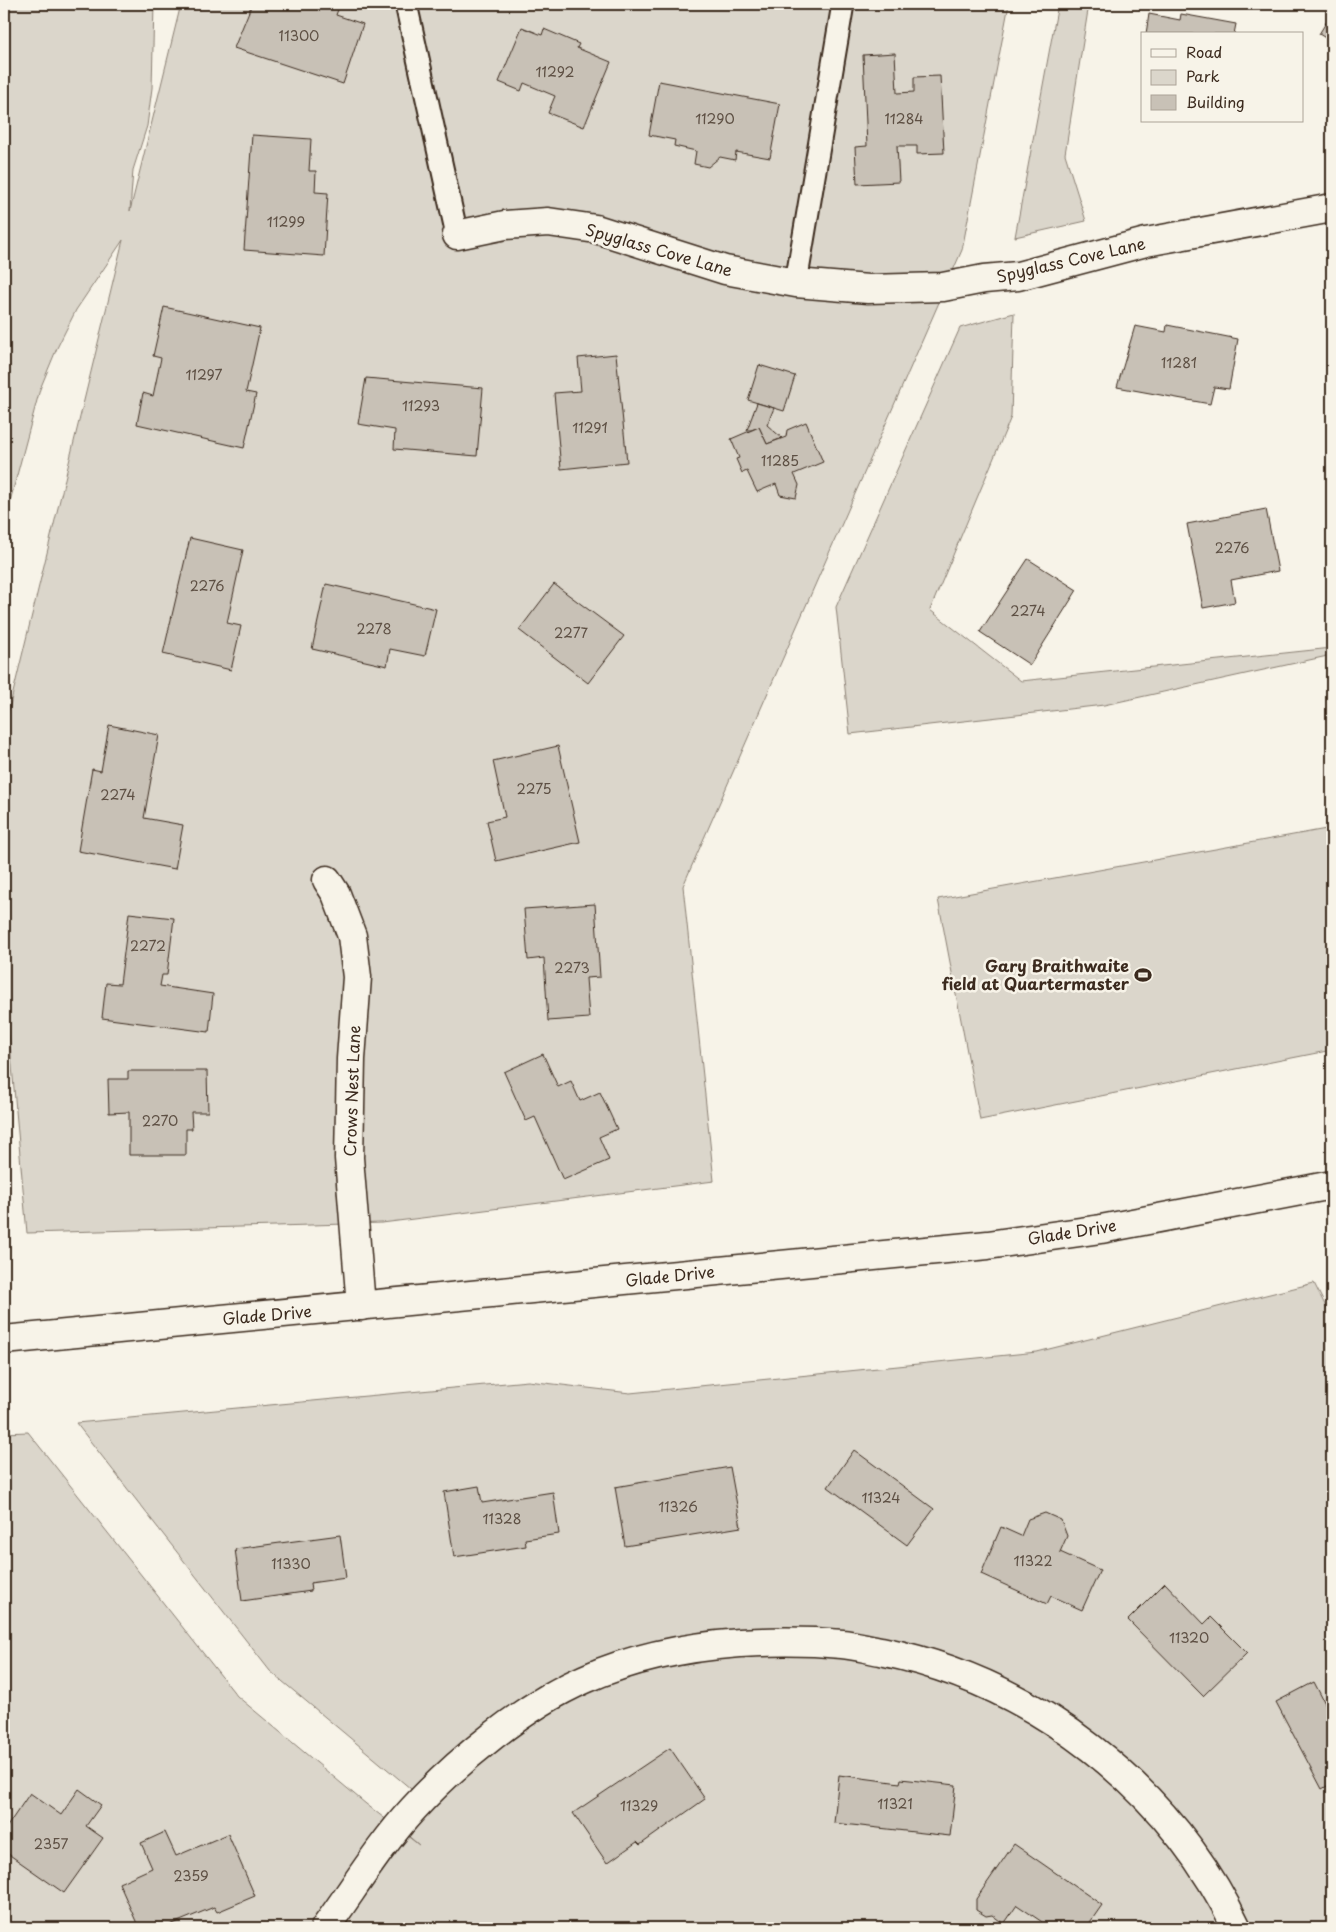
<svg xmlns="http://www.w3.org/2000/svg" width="1336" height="1932" font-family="'Playpen Sans',sans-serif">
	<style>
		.green { fill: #dbd6cb; stroke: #8b8074 }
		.building { fill: #c8c1b6; stroke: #3b2a1e }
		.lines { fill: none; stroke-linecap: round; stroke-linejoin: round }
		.service-casing { stroke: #3b2a1e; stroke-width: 25 }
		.minor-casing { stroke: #3b2a1e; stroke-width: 31 }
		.tertiary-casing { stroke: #3b2a1e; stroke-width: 31 }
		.service { stroke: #f7f3e8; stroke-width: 21 }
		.minor { stroke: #f7f3e8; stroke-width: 28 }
		.tertiary { stroke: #f7f3e8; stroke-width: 28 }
		.labels { text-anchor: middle; stroke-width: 5; stroke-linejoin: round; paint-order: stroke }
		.number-label { font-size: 14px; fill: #5e5044 }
		.street-label { font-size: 16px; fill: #3b2a1e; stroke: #f7f3e8 }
		.poi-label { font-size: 16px; font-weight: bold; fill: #3b2a1e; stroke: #f7f3e8; text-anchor: end }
	</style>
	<rect width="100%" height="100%" fill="#f7f3e8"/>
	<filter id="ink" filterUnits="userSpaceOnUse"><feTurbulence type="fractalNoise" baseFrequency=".02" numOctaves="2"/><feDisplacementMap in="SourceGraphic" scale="10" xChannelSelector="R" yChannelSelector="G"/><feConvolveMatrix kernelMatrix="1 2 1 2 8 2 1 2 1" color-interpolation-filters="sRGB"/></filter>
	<g filter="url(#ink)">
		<g class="green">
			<polygon points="4,4 154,4 152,88 147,126 133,170 130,211 181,4 1009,4 962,250 683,886 714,1181 382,1223 27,1233 4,977 4,730 123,240 76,310 57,348 40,389 4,524"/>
			<polygon points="1058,4 1089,4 1065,154 1086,221 1015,237"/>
			<polygon points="1014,313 1011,417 930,610 1021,681 1332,648 1332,655 1104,705 850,734 836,607 960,328"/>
			<polygon points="1332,828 1332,1050 980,1120 938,899"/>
			<polygon points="1314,1283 1332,1319 1332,1928 4,1928 4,1433 28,1432 237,1696 366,1804 419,1845 398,1827 423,1799 270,1671 76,1423 528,1381 630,1393 1037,1352"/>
		</g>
		<g class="building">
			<polygon points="252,4 340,4 336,15 363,24 343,84 234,48"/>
			<polygon points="1332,13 1332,42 1319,34"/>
			<polygon points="1149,14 1180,20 1181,14 1236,24 1234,34 1146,34"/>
			<polygon points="522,27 542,35 544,29 579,44 577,48 611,62 584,127 548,113 555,96 524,83 521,91 499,82"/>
			<polygon points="895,53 897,93 914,92 914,77 940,76 944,153 917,154 917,146 897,146 899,182 857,184 855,147 867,146 863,55"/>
			<polygon points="659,81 780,104 770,158 736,152 735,160 720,157 708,167 694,164 696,151 674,146 675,140 649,135"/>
			<polygon points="252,135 311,139 309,171 316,171 315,192 328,193 324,256 244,250"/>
			<polygon points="164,307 260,328 246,392 256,394 244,448 137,424 143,393 153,396 161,358 153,356"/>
			<polygon points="1167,325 1238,339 1229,389 1214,387 1210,404 1117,387 1135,326 1166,332"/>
			<polygon points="616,354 627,462 561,469 554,393 581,391 578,358"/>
			<polygon points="759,365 795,376 784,411 748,400"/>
			<polygon points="366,378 483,388 477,456 394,449 395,430 358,424"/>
			<polygon points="757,403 774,408 767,425 782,438 767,444 759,427 751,430 747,430"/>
			<polygon points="806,422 823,462 794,474 799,485 796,498 780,495 776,484 757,492 747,471 742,473 736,459 739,458 731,439 759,427 767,444 786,437 787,430"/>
			<polygon points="1266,509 1278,571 1231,580 1235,602 1203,608 1187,524"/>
			<polygon points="190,538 243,550 227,623 241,626 231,670 163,654"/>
			<polygon points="1028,559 1077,590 1030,665 980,632"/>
			<polygon points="326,584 436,609 425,656 390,649 387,666 312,649"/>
			<polygon points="554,584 624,636 588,683 519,630"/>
			<polygon points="109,725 159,735 144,818 183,825 175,869 78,851 92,769 101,771"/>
			<polygon points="558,746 580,842 496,861 487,821 505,817 493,761"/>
			<polygon points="595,904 600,977 586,978 589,1018 548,1021 544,958 528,960 524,909"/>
			<polygon points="129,913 174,918 167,975 162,975 160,986 213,994 209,1032 102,1018 106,983 120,984"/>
			<polygon points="543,1054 558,1087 571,1081 580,1101 600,1092 617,1129 599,1137 609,1160 563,1180 535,1117 526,1121 504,1072"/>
			<polygon points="128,1071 207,1071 208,1112 191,1112 192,1129 186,1129 186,1155 129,1155 129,1112 109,1113 108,1079 128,1079"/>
			<polygon points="854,1450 934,1509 907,1545 828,1487"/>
			<polygon points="730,1467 741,1527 625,1546 615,1487"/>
			<polygon points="479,1486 482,1503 553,1492 559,1534 525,1539 526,1546 454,1557 444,1492"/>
			<polygon points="1045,1513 1061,1520 1067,1536 1060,1552 1100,1570 1082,1610 1051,1596 1047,1604 981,1574 1001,1527 1021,1536 1028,1519"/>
			<polygon points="340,1535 346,1578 310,1583 311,1591 242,1601 235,1549"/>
			<polygon points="1165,1583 1204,1624 1211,1617 1247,1653 1203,1696 1128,1620"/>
			<polygon points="1314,1682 1332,1717 1332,1783 1322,1789 1276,1702"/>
			<polygon points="670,1748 705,1799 640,1845 637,1842 607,1863 573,1813"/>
			<polygon points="839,1775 900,1783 901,1779 956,1785 950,1836 834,1823"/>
			<polygon points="79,1789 101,1805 86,1826 103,1838 64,1893 4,1851 4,1831 30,1793 61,1815"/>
			<polygon points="165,1832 176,1856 228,1834 255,1896 217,1912 214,1907 163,1928 139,1928 119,1883 152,1868 141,1843"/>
			<polygon points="1014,1844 1102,1905 1086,1928 1051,1928 1017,1905 1004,1924 992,1915 986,1916 976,1910 976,1899"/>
		</g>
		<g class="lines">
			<g class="service-casing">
				<g id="service">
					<polyline points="406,4 457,235"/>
					<polyline points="796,283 843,4"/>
				</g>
			</g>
			<g class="minor-casing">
				<g id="minor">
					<polyline points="457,235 505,225 548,222 596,229 725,270 796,283 868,289 943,287 984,279 1018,276 1146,242 1332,208"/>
					<polyline points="327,880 336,894 352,936 357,977 351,1059 349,1158 361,1306"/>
					<path d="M 325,1928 C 354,1888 380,1845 413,1809 C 457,1761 525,1705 585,1679 C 634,1657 686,1647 740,1643 C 774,1641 808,1641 842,1644 C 855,1645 868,1649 881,1651 C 1034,1682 1170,1787 1237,1928"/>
				</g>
			</g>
			<g class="tertiary-casing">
				<polyline id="tertiary" points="4,1340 988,1245 1101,1229 1332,1185"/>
			</g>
			<use href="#service" class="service"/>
			<use href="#minor" class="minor"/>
			<use href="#tertiary" class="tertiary"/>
		</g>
	</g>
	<defs>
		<g id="stadium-bare" transform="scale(1.35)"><path d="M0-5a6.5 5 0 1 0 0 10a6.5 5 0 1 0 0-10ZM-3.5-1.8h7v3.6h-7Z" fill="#3b2a1e" stroke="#f7f3e8" stroke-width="2.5" paint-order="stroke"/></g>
	</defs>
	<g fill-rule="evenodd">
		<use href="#stadium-bare" x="1143" y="975"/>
	</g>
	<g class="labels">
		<g class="number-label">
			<text x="299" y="41">11300</text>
			<text x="555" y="77">11292</text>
			<text x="715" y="124">11290</text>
			<text x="904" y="124">11284</text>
			<text x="286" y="227">11299</text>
			<text x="1179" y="368">11281</text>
			<text x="204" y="380">11297</text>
			<text x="421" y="411">11293</text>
			<text x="590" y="433">11291</text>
			<text x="780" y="466">11285</text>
			<text x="1232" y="553">2276</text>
			<text x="207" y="591">2276</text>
			<text x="1028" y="616">2274</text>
			<text x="374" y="634">2278</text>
			<text x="571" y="638">2277</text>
			<text x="534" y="794">2275</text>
			<text x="118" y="800">2274</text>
			<text x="148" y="951">2272</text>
			<text x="572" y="973">2273</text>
			<text x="160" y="1126">2270</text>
			<text x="881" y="1503">11324</text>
			<text x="678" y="1512">11326</text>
			<text x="502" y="1524">11328</text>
			<text x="1033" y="1566">11322</text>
			<text x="291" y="1569">11330</text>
			<text x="1189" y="1643">11320</text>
			<text x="895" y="1809">11321</text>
			<text x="639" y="1811">11329</text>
			<text x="51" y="1849">2357</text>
			<text x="191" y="1881">2359</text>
		</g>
		<g class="street-label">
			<text transform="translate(659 250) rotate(16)" y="6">Spyglass Cove Lane</text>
			<text transform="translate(1071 260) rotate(-13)" y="6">Spyglass Cove Lane</text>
			<text transform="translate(352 1091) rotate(-88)" y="6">Crows Nest Lane</text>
			<text transform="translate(1072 1232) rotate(-9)" y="6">Glade Drive</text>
			<text transform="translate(670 1276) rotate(-6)" y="6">Glade Drive</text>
			<text transform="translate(267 1315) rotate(-5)" y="6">Glade Drive</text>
		</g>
		<g class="poi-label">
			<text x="1129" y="972">Gary Braithwaite<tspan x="1129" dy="18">field at Quartermaster</tspan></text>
		</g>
	</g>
	<rect width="1336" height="1932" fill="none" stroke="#f7f3e8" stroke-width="20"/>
	<rect x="10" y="10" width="1316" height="1912" fill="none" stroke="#3b2a1e" stroke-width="2" filter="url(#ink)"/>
	<rect x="1141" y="32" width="162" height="90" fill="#f7f3e8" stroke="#aca397"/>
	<rect x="1151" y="49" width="25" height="8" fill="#f7f3e8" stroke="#aca397"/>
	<text x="1186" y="58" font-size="15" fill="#3b2a1e">Road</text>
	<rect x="1151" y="70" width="25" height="15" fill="#dbd6cb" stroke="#aca397"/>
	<text x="1186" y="82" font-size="15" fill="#3b2a1e">Park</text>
	<rect x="1151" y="95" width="25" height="15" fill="#c8c1b6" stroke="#aca397"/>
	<text x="1186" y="108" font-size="15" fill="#3b2a1e">Building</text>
</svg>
